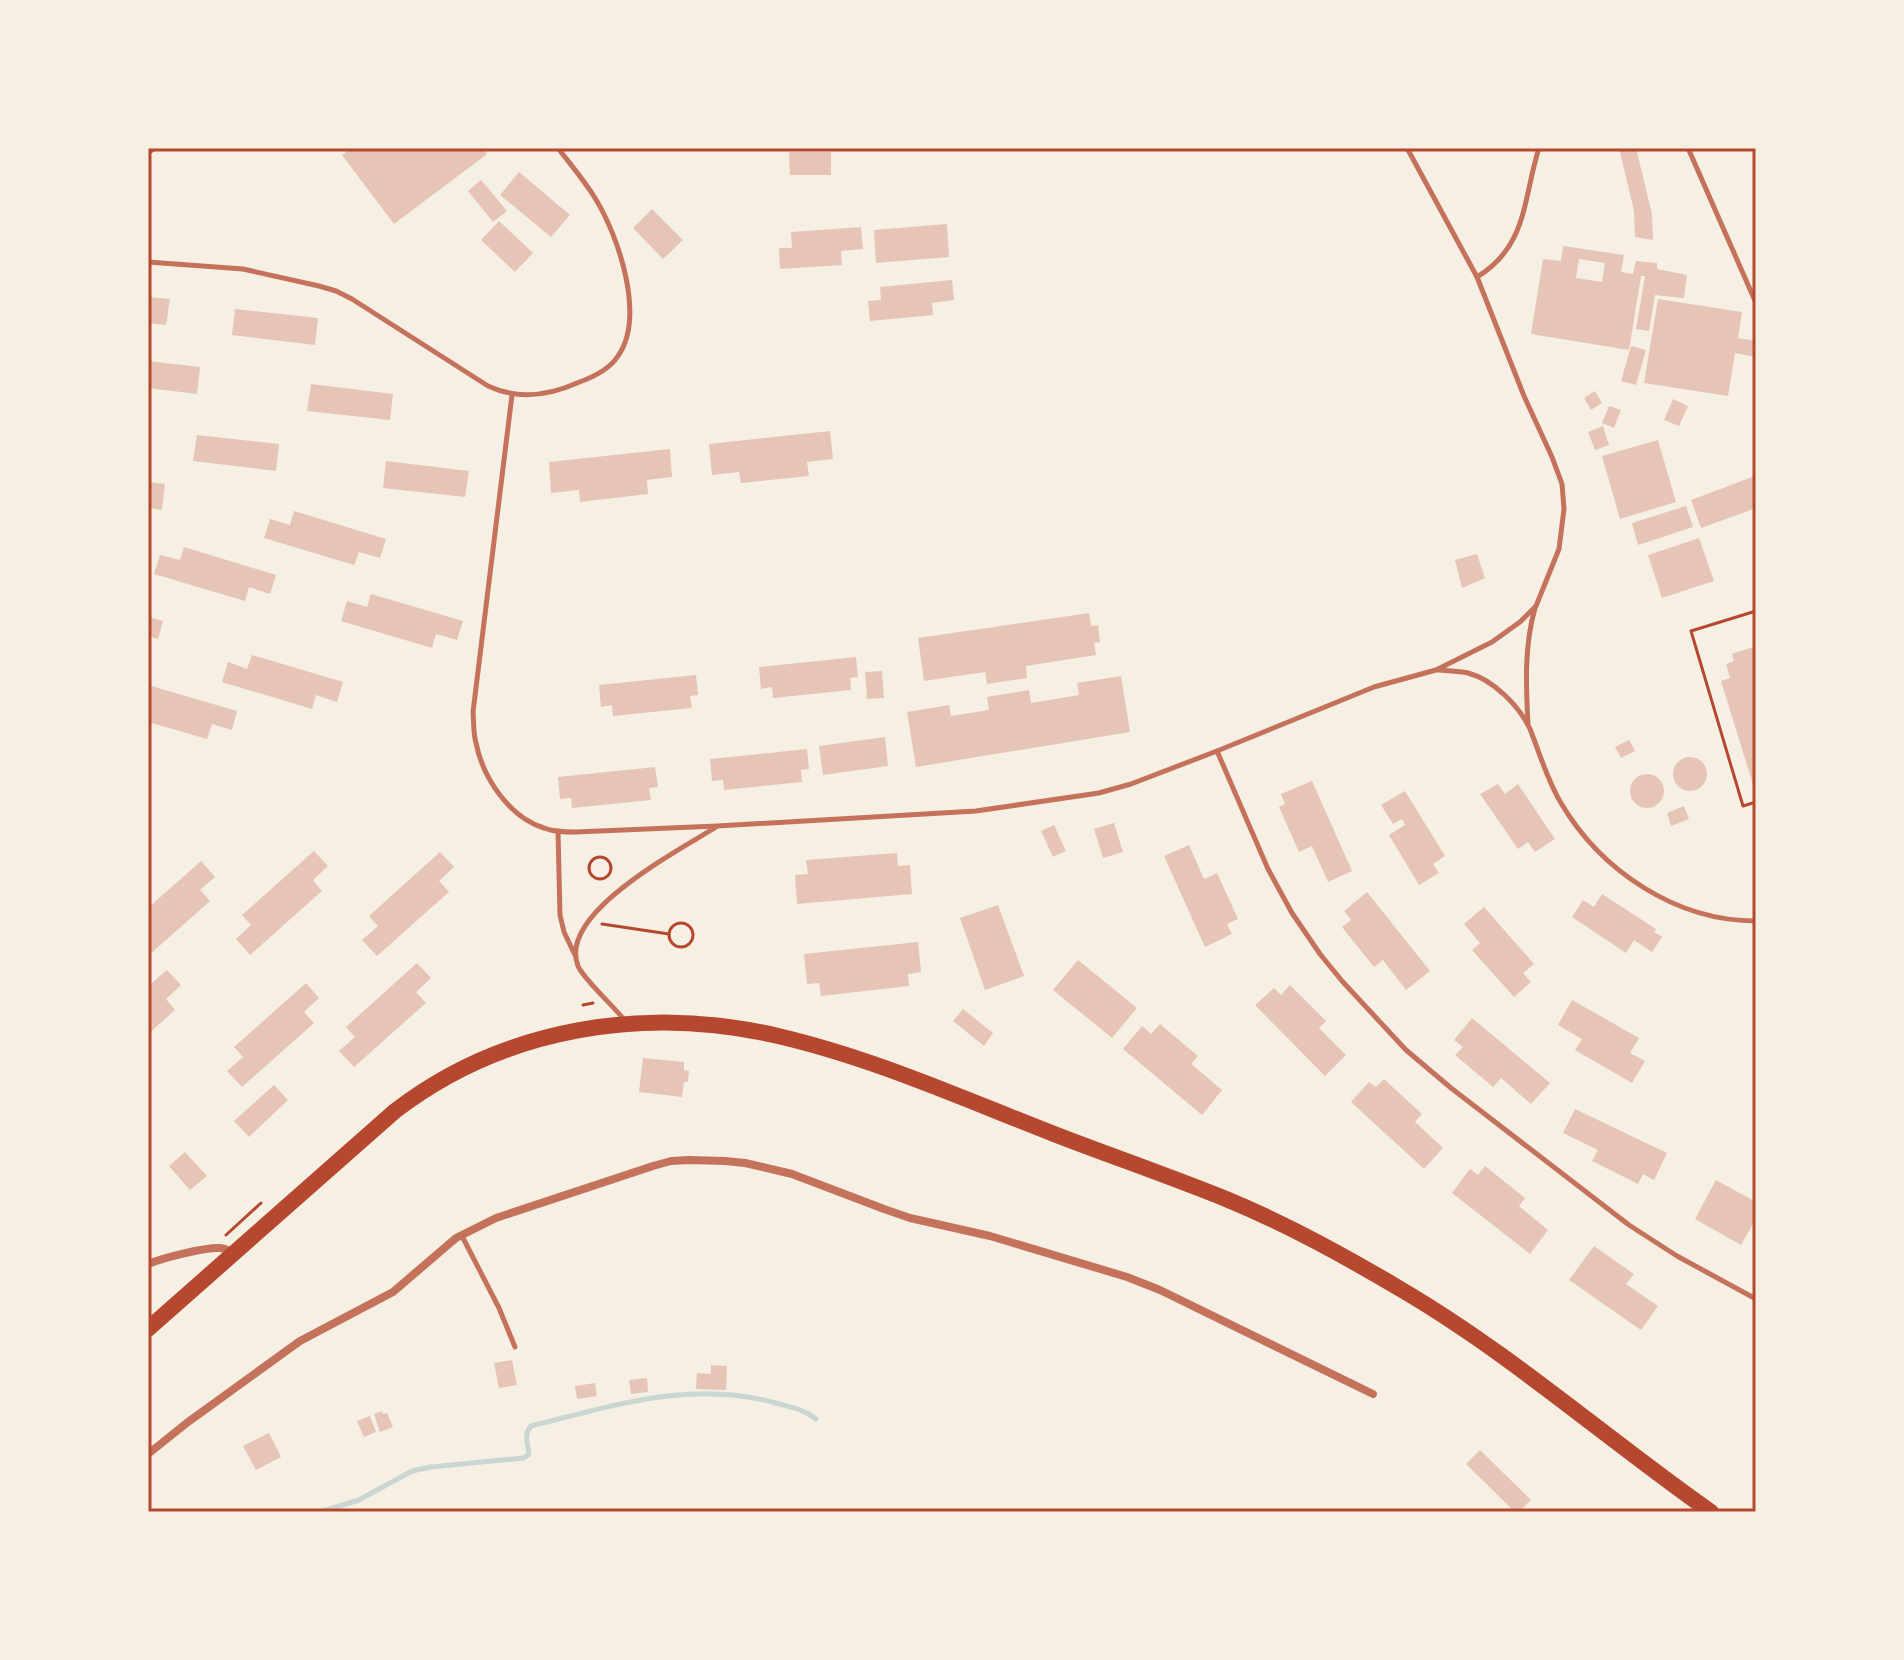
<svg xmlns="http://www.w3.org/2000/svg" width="1904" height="1660" font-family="Jost,sans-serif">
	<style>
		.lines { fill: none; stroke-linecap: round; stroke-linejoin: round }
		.stream { stroke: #c9d6d2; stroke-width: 5 }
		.building { fill: #e6c5b7; fill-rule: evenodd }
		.path { stroke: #b5482f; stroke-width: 3 }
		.service { stroke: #c5725c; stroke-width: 5 }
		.minor { stroke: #c5725c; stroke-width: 8 }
		.trunk { stroke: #b5482f; stroke-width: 16 }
		.neatline { fill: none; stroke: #b5482f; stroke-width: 3 }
	</style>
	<rect width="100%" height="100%" fill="#f6efe4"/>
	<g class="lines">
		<path class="stream" d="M 320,1512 L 359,1500 L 412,1471 L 431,1467 L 524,1458 L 529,1454 C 528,1444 523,1435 531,1426 C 614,1406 690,1379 776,1403 C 790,1407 804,1409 816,1419"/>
	</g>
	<g class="building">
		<polygon points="352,148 482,148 487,154 394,224 342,155"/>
		<polygon points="1619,148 1636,148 1652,214 1653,240 1635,237 1634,211"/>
		<polygon points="789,152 831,152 831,175 790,175"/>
		<polygon points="519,172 570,215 551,237 500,195"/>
		<polygon points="481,180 507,211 493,222 468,191"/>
		<polygon points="652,209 683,240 663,259 633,228"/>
		<polygon points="499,221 533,253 515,272 481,240"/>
		<polygon points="947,224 949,257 876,263 874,230"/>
		<polygon points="861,227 863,249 841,251 842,265 780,269 779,248 792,248 791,232"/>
		<path d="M 1563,246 L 1624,255 L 1621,272 L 1633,274 L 1636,261 L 1657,263 L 1657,269 L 1687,275 L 1684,298 L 1655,295 L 1649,331 L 1636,329 L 1645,276 L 1641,276 L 1629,350 L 1531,334 L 1543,259 L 1561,261 ZM 1579,259 L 1605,263 L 1602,282 L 1576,278 Z"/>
		<polygon points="952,280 954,300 932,303 933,315 870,321 868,301 881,300 880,287"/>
		<polygon points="148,297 170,299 166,325 148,323"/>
		<polygon points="1658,299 1742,312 1738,338 1756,341 1756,357 1735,353 1728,396 1644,383"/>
		<polygon points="235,309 318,318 315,345 232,335"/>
		<polygon points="1631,346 1646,350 1636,385 1621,381"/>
		<polygon points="148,361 200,367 197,394 148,388"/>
		<polygon points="311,384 393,394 390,420 307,411"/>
		<polygon points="1595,391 1602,403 1591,410 1584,398"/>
		<polygon points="1673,399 1688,406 1679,426 1664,420"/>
		<polygon points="1609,406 1621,410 1614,428 1602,423"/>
		<polygon points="1603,426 1609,445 1595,450 1588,432"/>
		<polygon points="830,431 833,459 807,462 809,476 741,483 739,472 712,475 709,444"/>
		<polygon points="197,435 279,444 276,471 193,461"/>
		<polygon points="1658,440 1676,502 1620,519 1602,456"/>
		<polygon points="670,449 672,477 647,480 648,494 580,502 579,490 551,493 549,462"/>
		<polygon points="386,461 469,471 465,497 383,488"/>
		<polygon points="1755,476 1756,508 1701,528 1691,500"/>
		<polygon points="148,482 165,484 162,510 148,508"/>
		<polygon points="1686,506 1693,527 1638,545 1632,523"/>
		<polygon points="294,511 386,539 380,558 359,552 354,565 264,538 270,519 290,525"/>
		<polygon points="1699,538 1714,581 1662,598 1648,555"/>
		<polygon points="184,547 276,575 270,594 249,587 245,601 154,574 160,555 180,560"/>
		<polygon points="1477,554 1485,578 1462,588 1455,560"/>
		<polygon points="371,594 463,621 457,640 436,634 432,648 341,621 347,601 367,607"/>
		<polygon points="1089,613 1091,626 1098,625 1100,642 1094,643 1096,655 1026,666 1027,678 987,684 985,672 924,681 918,638"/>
		<polygon points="148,617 163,621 158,639 148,636"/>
		<polygon points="1756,646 1756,791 1755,791 1721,681 1730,678 1726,664 1734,661 1732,654"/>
		<polygon points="252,655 343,682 337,702 316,695 312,709 222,682 228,662 247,669"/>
		<polygon points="856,657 858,677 850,678 851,690 773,698 772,687 761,689 759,667"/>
		<polygon points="882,671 884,698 867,699 865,672"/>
		<polygon points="696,675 698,695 690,696 692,708 613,716 612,705 601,707 599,685"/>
		<polygon points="1121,676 1130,732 916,767 907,712 949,705 951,716 989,710 987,697 1029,690 1031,703 1079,695 1077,683"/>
		<polygon points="148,685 237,711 232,730 212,724 207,739 148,722"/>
		<polygon points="885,737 888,766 823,775 819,746"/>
		<polygon points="1629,740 1635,751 1621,758 1615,747"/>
		<polygon points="807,749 809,769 801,770 802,782 724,790 723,780 712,781 710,759"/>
		<circle cx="1690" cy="774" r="17"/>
		<polygon points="655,767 658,787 649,788 651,800 572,808 571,798 560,799 558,777"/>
		<circle cx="1647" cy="791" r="17"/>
		<polygon points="1312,781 1352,871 1328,882 1312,846 1299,852 1279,807 1285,804 1281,794"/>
		<polygon points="1498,784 1505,794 1518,784 1555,839 1535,852 1528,842 1518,849 1480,794"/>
		<polygon points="1405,791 1445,856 1433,864 1439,873 1419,885 1389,835 1405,825 1402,819 1393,824 1381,805"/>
		<polygon points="1684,806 1689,819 1671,826 1667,813"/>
		<polygon points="1114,823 1123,852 1103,858 1094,829"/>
		<polygon points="1054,825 1066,851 1053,857 1041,831"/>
		<polygon points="1189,845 1204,879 1217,873 1238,919 1227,924 1232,934 1205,947 1164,856"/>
		<polygon points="314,851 328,866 313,880 322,891 250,955 236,939 251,925 242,915"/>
		<polygon points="440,852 454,867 439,881 449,892 377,956 362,940 378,926 369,916"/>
		<polygon points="897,853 898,866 910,865 912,894 797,904 795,875 808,874 806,860"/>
		<polygon points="201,861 215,877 200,890 210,901 148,956 148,908"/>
		<polygon points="1367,892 1430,971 1406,990 1383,960 1374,967 1342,927 1351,920 1344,911"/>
		<polygon points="1602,894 1656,929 1654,932 1662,937 1652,952 1634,940 1626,953 1572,917 1583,900 1594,907"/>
		<polygon points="998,905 1024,976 985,990 960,918"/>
		<polygon points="1484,907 1534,964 1523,973 1531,982 1514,997 1472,950 1480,943 1464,924"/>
		<polygon points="918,942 921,972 908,974 909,986 821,996 819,983 807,984 804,954"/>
		<polygon points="1078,960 1137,1008 1112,1038 1053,990"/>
		<polygon points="417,963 431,978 416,992 426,1003 354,1067 339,1051 355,1037 346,1027"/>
		<polygon points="167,970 181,985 166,999 175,1010 148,1034 148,986"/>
		<polygon points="306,983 319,998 304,1012 314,1023 242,1087 227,1071 243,1057 234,1047"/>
		<polygon points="1290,985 1326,1021 1319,1028 1346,1055 1325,1076 1255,1005 1274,988 1281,995"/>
		<polygon points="1572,1000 1639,1038 1630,1053 1645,1061 1632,1083 1575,1050 1582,1039 1558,1025"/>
		<polygon points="963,1009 993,1033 984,1046 953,1021"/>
		<polygon points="1472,1018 1550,1083 1531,1104 1501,1078 1493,1087 1455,1055 1463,1047 1454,1040"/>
		<polygon points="1160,1024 1198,1056 1191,1064 1222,1090 1202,1115 1123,1049 1142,1026 1151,1034"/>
		<polygon points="643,1058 684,1062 684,1070 689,1071 688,1082 684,1082 682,1097 639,1092"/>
		<polygon points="1384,1079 1422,1114 1415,1122 1443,1148 1424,1169 1351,1102 1369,1082 1376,1087"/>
		<polygon points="274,1085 288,1100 249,1137 234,1121"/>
		<polygon points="1575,1109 1667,1153 1654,1180 1643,1174 1638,1184 1592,1161 1598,1150 1563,1133"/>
		<polygon points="185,1152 207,1176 190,1190 169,1166"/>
		<polygon points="1485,1166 1525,1198 1519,1206 1548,1230 1530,1254 1452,1193 1470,1169 1478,1175"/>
		<polygon points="1716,1180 1756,1202 1756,1218 1741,1245 1695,1219"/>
		<polygon points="1594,1246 1634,1274 1626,1284 1658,1306 1641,1330 1569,1280"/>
		<polygon points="512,1360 517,1385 499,1388 494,1363"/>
		<polygon points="711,1365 727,1366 726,1390 696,1389 697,1373 711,1374"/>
		<polygon points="647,1378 648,1392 631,1394 629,1380"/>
		<polygon points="595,1383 597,1396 577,1399 575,1386"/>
		<polygon points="382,1411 383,1414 387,1413 393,1427 380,1432 374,1414"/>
		<polygon points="370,1416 376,1432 364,1437 357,1421"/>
		<polygon points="269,1433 281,1457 256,1470 243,1446"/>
		<polygon points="1480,1450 1531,1500 1519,1512 1515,1512 1466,1464"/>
	</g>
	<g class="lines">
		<g class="path">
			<polyline points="148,154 156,148"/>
			<polyline points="1756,611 1691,631 1743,806 1756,802"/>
			<circle cx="600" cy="868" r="11"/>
			<circle cx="681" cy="935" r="12"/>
			<polyline points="602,924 669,934"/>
			<polyline points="583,1005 593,1003"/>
			<polyline points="226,1235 261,1203"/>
		</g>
		<g class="service">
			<polyline points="1688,148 1756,303"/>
			<path d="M 148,262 L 243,269 L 319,286 L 336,291 L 352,299 L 488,386 C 518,400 548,396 577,383 C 591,378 610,369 618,356 C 646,316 618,235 595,198 C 584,180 570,164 558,148"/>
			<path d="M 1477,277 C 1528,246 1523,198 1539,148"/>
			<path d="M 512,395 L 473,712 C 474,722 473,733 476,743 C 483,778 509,817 544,828 C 554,832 565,832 576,832 L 717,826 L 976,811 L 1099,793 L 1131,784 L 1217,751 L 1374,687 L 1436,670 L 1492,642 L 1520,622 L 1536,606 L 1559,549 L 1564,509 L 1562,484 L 1552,457 L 1524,396 L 1477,277 L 1407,148"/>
			<path d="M 1438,670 C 1448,671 1458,671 1468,673 C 1494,680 1519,706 1530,729 C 1540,754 1547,780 1561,803 C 1601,871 1676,921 1756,921"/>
			<path d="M 1528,725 C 1526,685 1524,647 1535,608"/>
			<polyline points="1217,751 1268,869 1292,913 1320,954 1342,981 1406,1050 1451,1088 1629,1225 1677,1256 1756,1299"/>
			<polyline points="558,831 560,915 564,932 575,955"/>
			<path d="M 626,1022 C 615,1007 584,980 578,966 C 557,913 680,850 716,827"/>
			<polyline points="462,1236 499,1308 515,1347"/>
		</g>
		<g class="minor">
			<path d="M 148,1264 C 163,1258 205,1247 220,1248 C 224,1248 230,1251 233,1252"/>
			<polyline points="148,1454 188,1422 300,1341 393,1292 456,1238 496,1218 653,1166 671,1161 689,1160 725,1161 745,1163 792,1174 884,1209 910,1218 990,1236 1127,1277 1160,1290 1373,1394"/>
		</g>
		<path class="trunk" d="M 148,1329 L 395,1111 C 504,1027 646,1005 778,1036 C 873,1058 964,1099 1054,1134 C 1111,1156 1169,1176 1226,1199 C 1287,1224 1345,1256 1402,1290 C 1511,1354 1607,1439 1711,1512"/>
	</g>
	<rect width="1904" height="1660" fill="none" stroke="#f6efe4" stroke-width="300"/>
	<rect x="150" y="150" width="1604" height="1360" class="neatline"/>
</svg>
